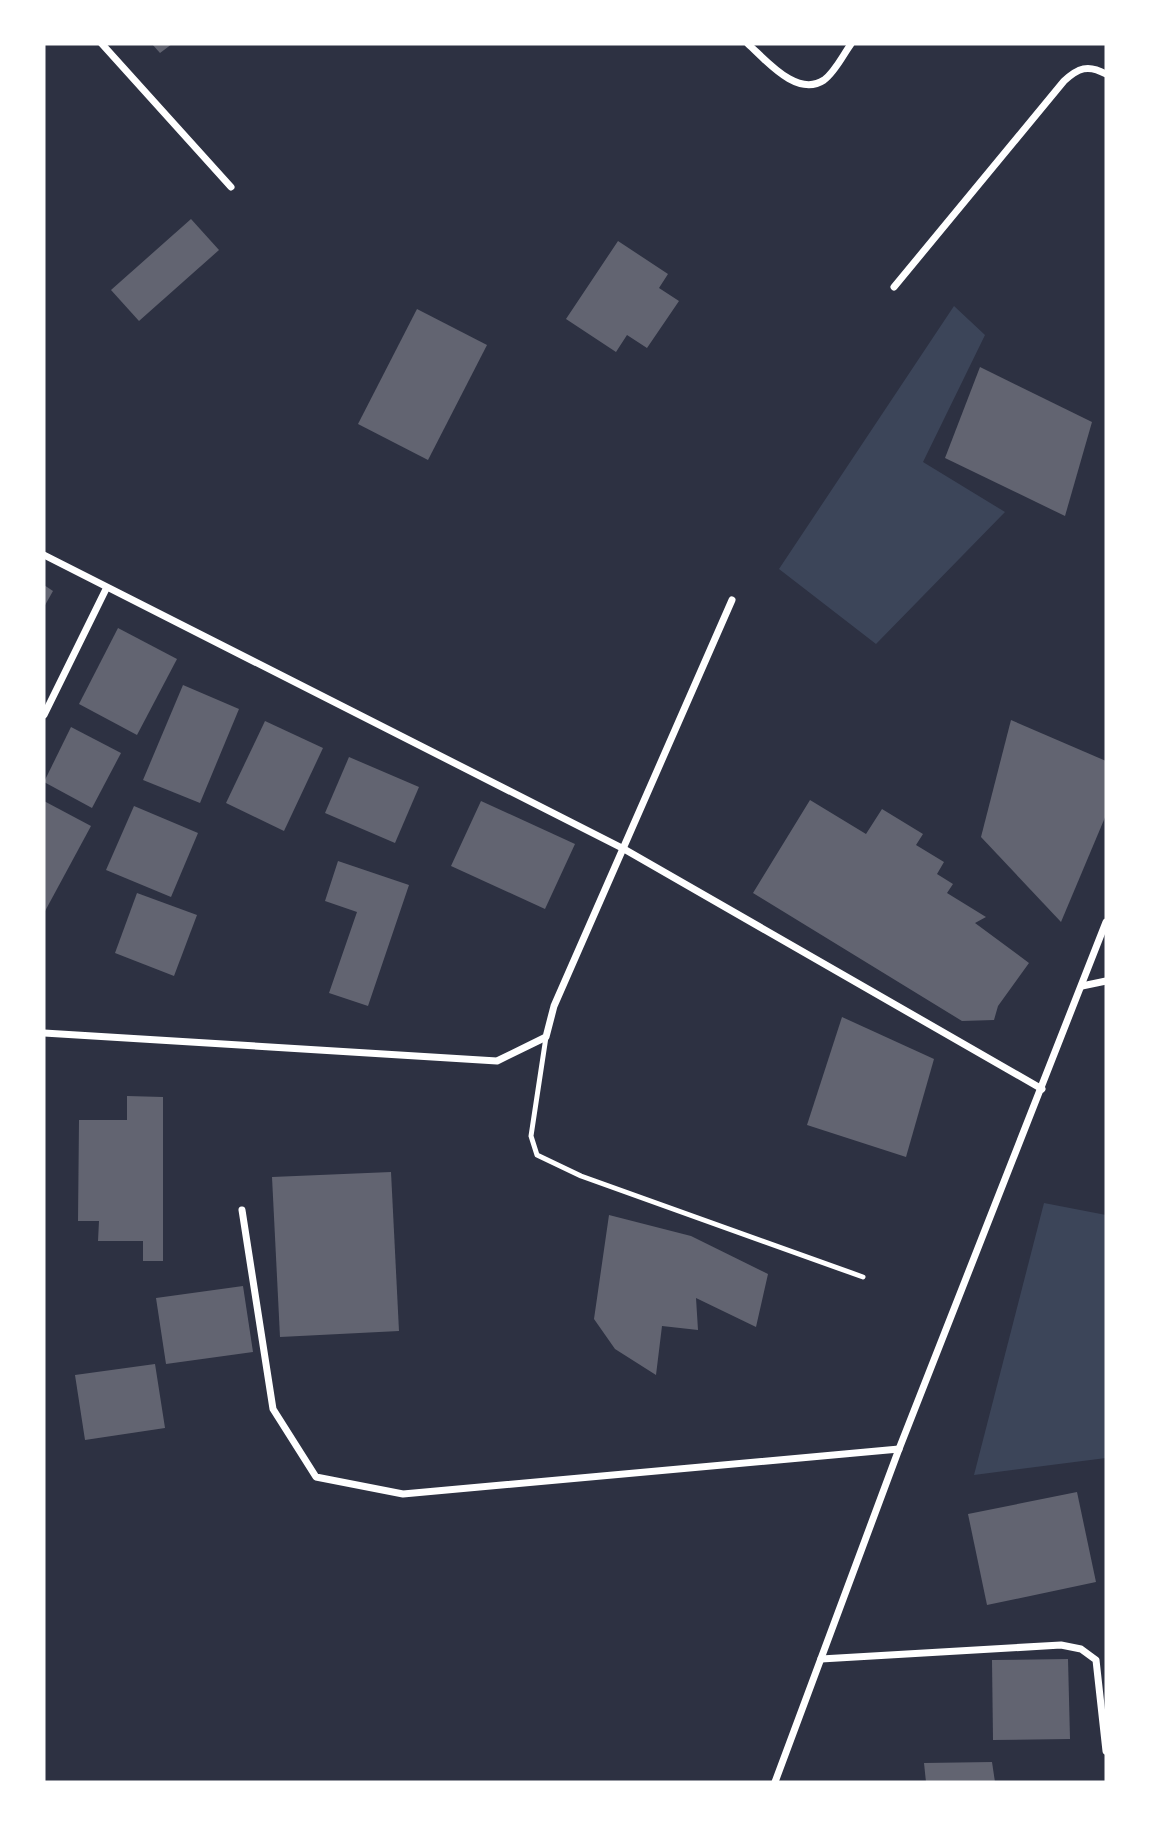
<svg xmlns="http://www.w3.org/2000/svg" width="1150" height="1826" font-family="Manrope,sans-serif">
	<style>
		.green { fill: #3c4559 }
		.building { fill: #626471 }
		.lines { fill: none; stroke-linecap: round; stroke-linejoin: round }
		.service { stroke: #fff; stroke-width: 5 }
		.minor { stroke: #fff; stroke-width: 7 }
	</style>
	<rect width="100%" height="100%" fill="#2d3142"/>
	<g class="green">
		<polygon points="954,306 985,335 923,462 1005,512 876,644 779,569"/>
		<polygon points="1044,1203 1106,1215 1106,1458 974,1475"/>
	</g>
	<g class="building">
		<polygon points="152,44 172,44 160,53"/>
		<polygon points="191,219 219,250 139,321 111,290"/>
		<polygon points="618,241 668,274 659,288 679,301 647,348 627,335 616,352 566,319"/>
		<polygon points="417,309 487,345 428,460 358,424"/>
		<polygon points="980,367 1092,422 1065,516 945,458"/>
		<polygon points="44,585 53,591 44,607"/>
		<polygon points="118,628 177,659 137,735 79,704"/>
		<polygon points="183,685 239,709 200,803 143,780"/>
		<polygon points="1011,720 1106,761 1106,815 1061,922 981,837"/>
		<polygon points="265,721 323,748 284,831 226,803"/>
		<polygon points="71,727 121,753 92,808 44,782"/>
		<polygon points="349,757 419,787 395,843 325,813"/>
		<polygon points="810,800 866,834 882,809 923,834 916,845 944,862 937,874 953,884 947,893 986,917 975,923 1029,963 998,1006 994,1020 962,1021 753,893"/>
		<polygon points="44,801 91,826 44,913"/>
		<polygon points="481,801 575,844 545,909 451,866"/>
		<polygon points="134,806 198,833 171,897 106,870"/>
		<polygon points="338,861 409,885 368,1006 329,993 357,912 325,901"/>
		<polygon points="137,893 197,915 174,976 115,953"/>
		<polygon points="842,1017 934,1059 906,1157 807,1125"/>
		<polygon points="127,1096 163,1097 163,1261 143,1261 143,1241 98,1241 99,1221 78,1221 79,1120 127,1120"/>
		<polygon points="391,1172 399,1331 280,1337 272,1177"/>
		<polygon points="609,1215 691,1236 768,1274 756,1327 696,1298 698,1330 662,1326 656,1375 615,1349 594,1319"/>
		<polygon points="243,1286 253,1352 166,1364 156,1298"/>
		<polygon points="155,1364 165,1428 85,1440 75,1375"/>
		<polygon points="1077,1492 1096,1582 987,1605 968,1514"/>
		<polygon points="1068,1659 1070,1739 993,1740 992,1660"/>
		<polygon points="992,1762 995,1782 926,1782 924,1763"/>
	</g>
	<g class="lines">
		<polyline class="service" points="546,1037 531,1136 537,1155 581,1176 863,1277"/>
		<g class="minor">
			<polyline points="102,44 231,187"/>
			<path d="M 748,44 C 766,60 797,98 824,80 C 835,72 843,55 851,44"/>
			<path d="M 894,287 L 1064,81 C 1078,68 1088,64 1106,74"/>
			<polyline points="44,555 624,849 1042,1089"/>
			<polyline points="44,715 106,589"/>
			<polyline points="1082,986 1106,981"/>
			<polyline points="44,1033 497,1061 546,1037 554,1006 732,600"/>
			<polyline points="242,1210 273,1409 316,1477 403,1494 899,1449"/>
			<polyline points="821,1659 1061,1645 1081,1649 1096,1660 1106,1751"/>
			<polyline points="775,1782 899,1449 1106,922"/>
		</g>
	</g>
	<rect width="1150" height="1826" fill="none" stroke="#ffffff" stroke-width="91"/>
</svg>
